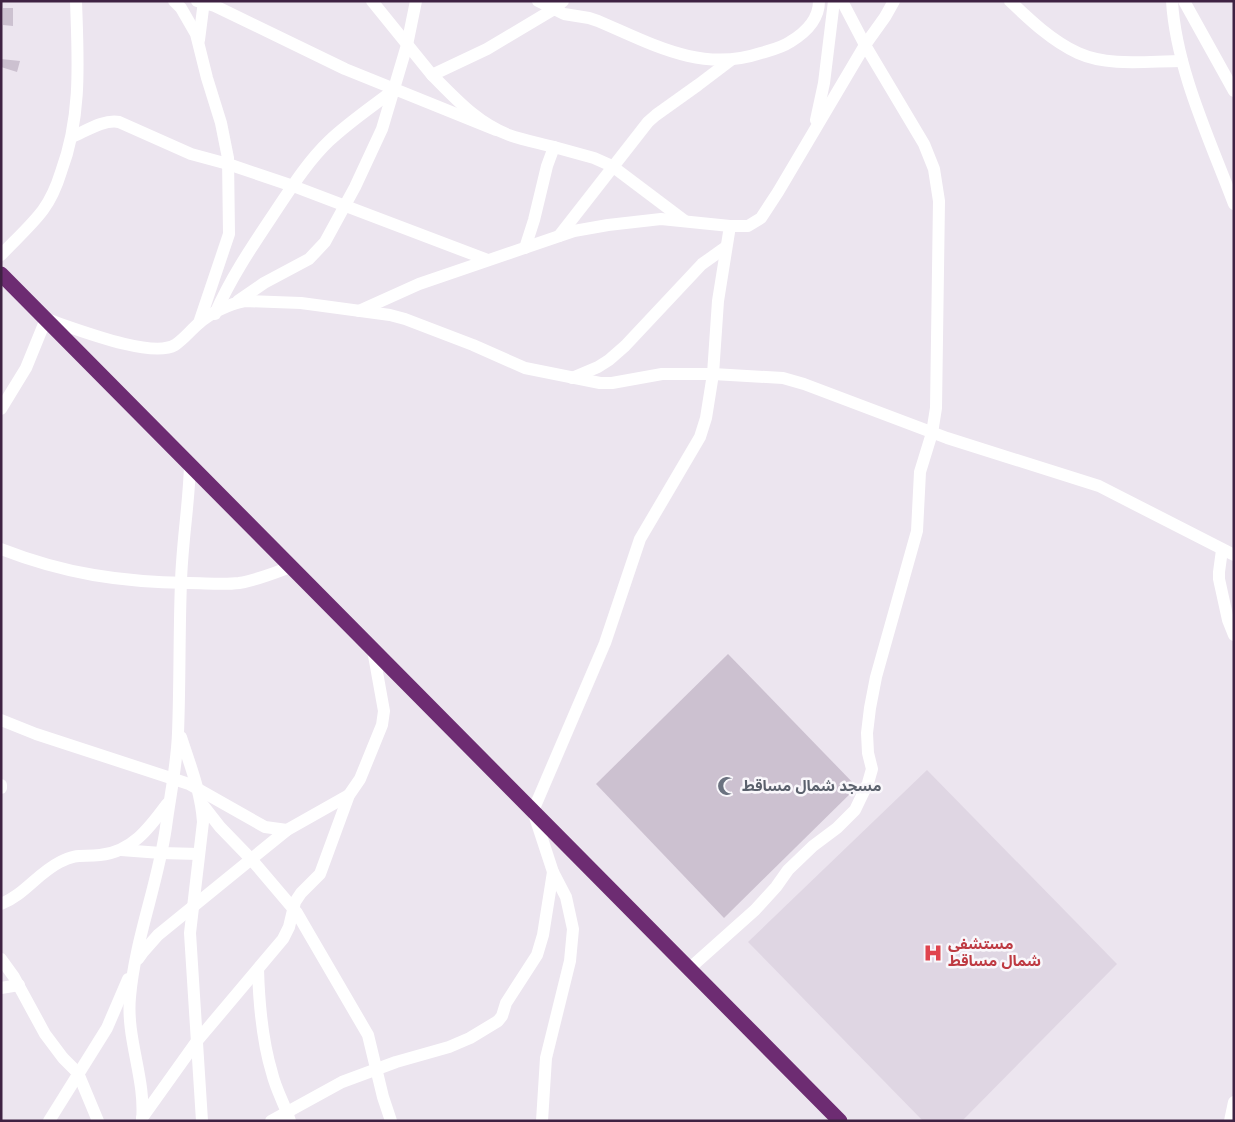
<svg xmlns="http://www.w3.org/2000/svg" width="1235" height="1122" font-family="Quicksand,'Noto Sans Arabic',sans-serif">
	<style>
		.built { fill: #dfd6e3 }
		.building { fill: #ccc1d0 }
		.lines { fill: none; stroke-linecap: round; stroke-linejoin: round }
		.minor { stroke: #fff; stroke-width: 12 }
		.highway { stroke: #6d2c72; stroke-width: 15 }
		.labels { text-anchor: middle; stroke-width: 5; stroke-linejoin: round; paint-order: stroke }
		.worship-label { font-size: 15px; font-weight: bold; fill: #5b616d; stroke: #f9f7fb; text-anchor: start }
		.health-label { font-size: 15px; font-weight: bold; fill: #be3a42; stroke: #f9f7fb; text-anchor: start }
	</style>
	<rect width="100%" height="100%" fill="#ece5ef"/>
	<polygon class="built" points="927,770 1117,964 962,1121 923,1121 748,942"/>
	<g class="building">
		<polygon points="3,8 13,8 13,26 3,25"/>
		<polygon points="1,59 20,61 17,72 1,67"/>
		<polygon points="728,654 857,787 724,918 596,784"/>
	</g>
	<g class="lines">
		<g class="minor">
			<polyline points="174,1 181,8 196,34 207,78 221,123 228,158 229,234 199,323"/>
			<polyline points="197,1 215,6 345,69 496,130"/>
			<polyline points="372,1 432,75 487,49 554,9 563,1"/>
			<path d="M 538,1 L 564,14 L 589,18 L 598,21 C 652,44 701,73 761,53 C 771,50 781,48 790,42 C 805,33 819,20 819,1"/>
			<path d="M 1010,1 C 1030,20 1052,41 1078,53 C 1109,67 1148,61 1182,61"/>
			<path d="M 1172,1 C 1176,69 1210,140 1234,204"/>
			<polyline points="1184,1 1234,91"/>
			<polyline points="199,40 204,1"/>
			<path d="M 432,75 C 455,98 477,123 509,135 C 523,140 539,143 554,147 L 547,166 L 534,220 L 525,248"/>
			<polyline points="816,120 824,83 834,1"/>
			<path d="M 72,137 C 86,131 104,119 119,122 L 191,154 L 228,164 L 293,186 L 488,260"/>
			<polyline points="554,147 594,158 612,166 685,221"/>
			<polyline points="559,236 648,122 656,115 698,85 731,60"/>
			<path d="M 1,255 C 15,240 31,226 43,210 C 51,199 57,185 61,172 C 82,116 78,60 76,1"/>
			<polyline points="238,301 264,283 309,259 325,242 355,187 382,129 407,45 416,1"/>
			<polyline points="359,311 419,284 574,231 608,225 661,219 730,226 748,226 761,218 778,192 865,45 885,17 894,1"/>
			<path d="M 215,314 C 231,277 253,245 275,212 C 291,188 308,161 329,141 C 349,122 373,106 395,89"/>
			<polyline points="572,378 598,367 609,360 625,346 702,264 726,247"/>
			<path d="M 1,409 L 26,368 L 46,319 C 74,328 151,359 175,345 C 184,339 190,331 198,324 C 210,313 229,304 245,301 L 301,303 L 390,315 L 405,319 L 473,345 L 525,368 L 600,383 L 612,383 L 662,374 L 713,374 L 783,378 L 804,384 L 947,438 L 1099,486 L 1234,555"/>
			<path d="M 1,549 C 65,574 121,582 189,583 C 205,583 223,585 239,583 C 257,580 274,573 290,567"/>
			<polyline points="1222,550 1219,572 1219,579 1228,620 1234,635"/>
			<polyline points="1,720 36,734 189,784 265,827 287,830"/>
			<path d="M 181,737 C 190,765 201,792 203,822 L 190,933 L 202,1121"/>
			<polyline points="1,785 1,788"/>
			<polyline points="202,804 220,827 251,859 297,913 308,932 368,1035 383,1097 391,1121"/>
			<polyline points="121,850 161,853 199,854"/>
			<path d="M 1,904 C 24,895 38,873 60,862 C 77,853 82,857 100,855 C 132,852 150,827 167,804"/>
			<polyline points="1,959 14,977 45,1034 63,1058 78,1073 98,1121"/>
			<polyline points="138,959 143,952 158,935 287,830 349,795"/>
			<polyline points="690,968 755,910 776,887 788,870 813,846 837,828 855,810 868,783 872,769 868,753 867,733 870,708 876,677 917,531 920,472 932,433 936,408 939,201 934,169 924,144 865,45 842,1"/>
			<path d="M 258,969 C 259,1004 262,1040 272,1073 C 276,1090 285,1105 290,1121"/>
			<polyline points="1,988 19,985"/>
			<polyline points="142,1118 197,1041 283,939 289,927 295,902 301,893 320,874 349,795 360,779 382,725 384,711 373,650"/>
			<polyline points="49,1121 107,1028 128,979"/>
			<path d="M 142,1121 C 146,1079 126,1039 130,997 C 135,939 158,884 166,827 C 170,796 177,764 178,733 C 180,683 179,632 181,582 C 182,543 189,504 190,465"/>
			<polyline points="271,1121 342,1082 396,1062 449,1047 470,1038 498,1021 502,1016 506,1003 537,955 543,935 553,872"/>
			<polyline points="542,1121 546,1058 570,961 573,929 566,897 553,872 533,811 605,643 640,539 700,437 706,418 713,374 718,301 730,226"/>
			<polyline points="1230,1121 1234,1102"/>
		</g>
		<polyline class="highway" points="1,274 840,1121"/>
	</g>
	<defs>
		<g id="mosque-bare" transform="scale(1.5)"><path d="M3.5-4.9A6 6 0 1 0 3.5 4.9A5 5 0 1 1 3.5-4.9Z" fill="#6b7280" stroke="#f9f7fb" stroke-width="2.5" paint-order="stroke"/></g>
		<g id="hospital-bare" transform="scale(1.5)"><path d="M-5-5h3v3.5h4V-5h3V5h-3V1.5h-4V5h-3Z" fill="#e0444e" stroke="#f9f7fb" stroke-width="2.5" paint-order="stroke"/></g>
	</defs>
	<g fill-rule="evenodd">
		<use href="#mosque-bare" x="727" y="786"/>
		<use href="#hospital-bare" x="933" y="953"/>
	</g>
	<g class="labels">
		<g class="worship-label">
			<text x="742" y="791">مسجد شمال مساقط</text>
		</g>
		<g class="health-label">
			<text x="948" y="949">مستشفى<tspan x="948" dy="17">شمال مساقط</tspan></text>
		</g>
	</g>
	<rect width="1235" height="1122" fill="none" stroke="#3f2243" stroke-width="5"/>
</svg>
